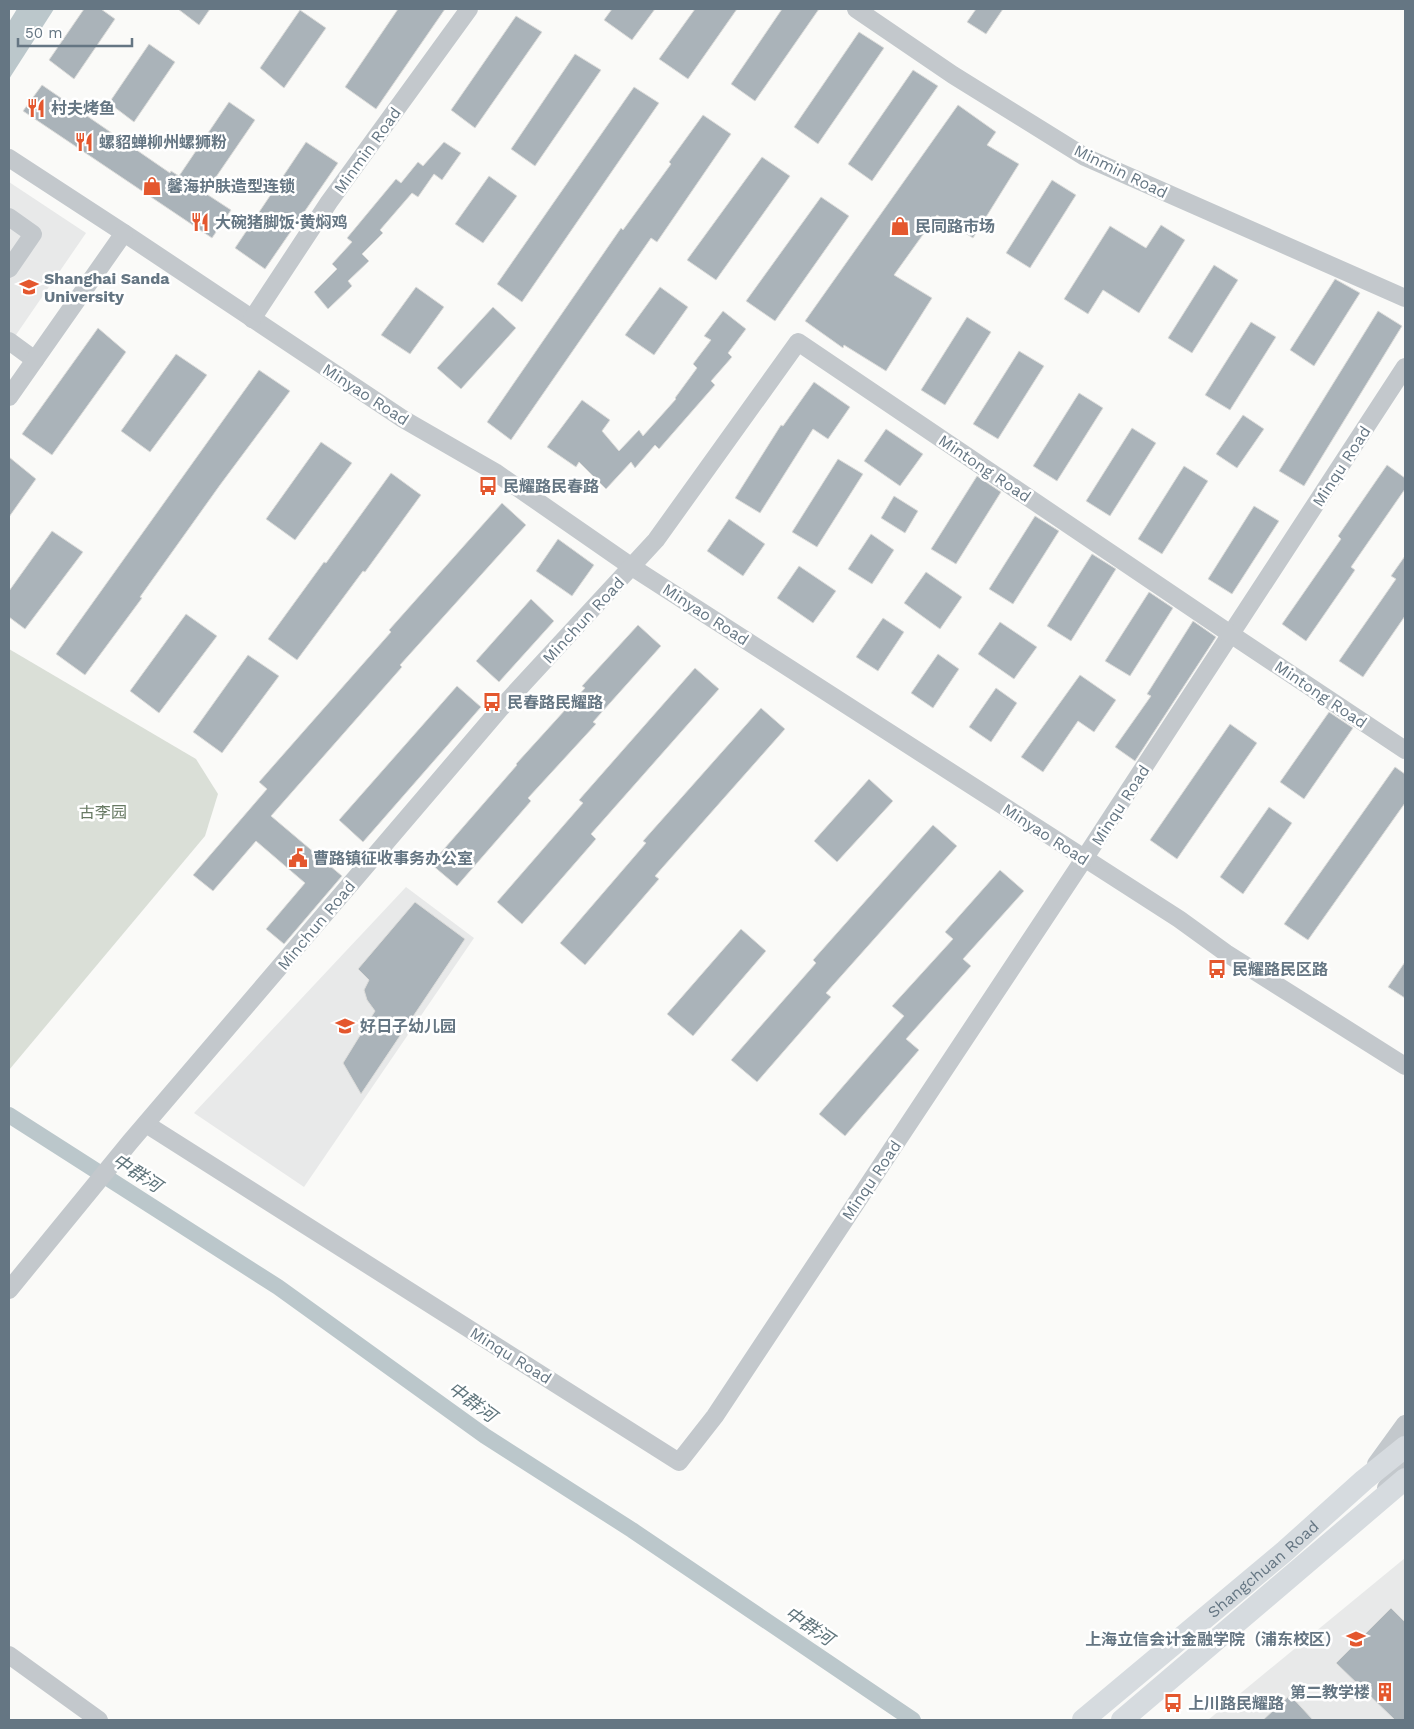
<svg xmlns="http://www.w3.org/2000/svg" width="1414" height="1729" font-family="'Work Sans','Noto Sans SC',sans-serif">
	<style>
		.built { fill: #e8e9e9 }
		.green { fill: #dadfd7 }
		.water { fill: #bbc7cb }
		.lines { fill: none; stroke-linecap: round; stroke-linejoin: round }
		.canal { stroke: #bbc7cb; stroke-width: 16 }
		.building { fill: #aab3b9; stroke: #dcdcda }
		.minor { stroke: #c3c8cc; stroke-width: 18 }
		.major { stroke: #d6dbdf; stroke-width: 22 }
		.labels { text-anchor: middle; stroke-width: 5; stroke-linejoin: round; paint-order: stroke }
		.poi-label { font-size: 16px; font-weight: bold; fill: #657683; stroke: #fff; text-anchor: start }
		.street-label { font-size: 16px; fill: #657683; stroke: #fff }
		.park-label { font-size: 16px; fill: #687a64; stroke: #fff }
		.water-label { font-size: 18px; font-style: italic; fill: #60757c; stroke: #fff }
	</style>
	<rect width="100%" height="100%" fill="#fafaf8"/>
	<g class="built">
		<polygon points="9,182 86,233 9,345"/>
		<polygon points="406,887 474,938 304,1187 194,1113"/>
		<polygon points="1405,1558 1405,1720 1208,1720"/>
	</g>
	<polygon class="green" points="9,649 196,759 218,794 205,836 9,1070"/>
	<polygon class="water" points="17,9 54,9 9,79 9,22"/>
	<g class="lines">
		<polyline class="canal" points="9,1115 278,1287 485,1436 632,1530 913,1720"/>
	</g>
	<g class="building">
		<polygon points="84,9 101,9 115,19 74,79 49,60"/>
		<polygon points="178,9 210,9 199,25"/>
		<polygon points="398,9 445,9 376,109 345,87"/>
		<polygon points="612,9 655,9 632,40 604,20"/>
		<polygon points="695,9 737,9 688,79 659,59"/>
		<polygon points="782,9 819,9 755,101 731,84"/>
		<polygon points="976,9 1003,9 986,34 967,22"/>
		<polygon points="300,10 326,28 284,88 260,68"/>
		<polygon points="516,16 542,32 475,128 451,110"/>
		<polygon points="859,32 884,48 818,144 794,127"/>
		<polygon points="149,44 175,62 134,122 109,103"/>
		<polygon points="575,54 601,70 535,166 511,149"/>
		<polygon points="913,70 938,86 872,181 848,164"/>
		<polygon points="42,85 170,173 171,171 179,176 229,102 255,120 205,193 231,210 212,238 23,111"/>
		<polygon points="634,87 659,103 522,302 497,284"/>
		<polygon points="958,105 996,132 987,145 1019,164 973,238 937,215 894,275 932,298 886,371 844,345 843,348 805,321"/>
		<polygon points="703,115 731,134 657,242 651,238 511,440 487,422 621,228 623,230 671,164 669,162"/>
		<polygon points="306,142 338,163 265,269 235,248"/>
		<polygon points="444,142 461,153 442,180 434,174 418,197 412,193 380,230 383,233 362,254 369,261 348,281 352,286 328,309 314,292 337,269 332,264 352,242 347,238 396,179 401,183 418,162 423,166"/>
		<polygon points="762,157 790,176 716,280 687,260"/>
		<polygon points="489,176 517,196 483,243 455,224"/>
		<polygon points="1052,180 1076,195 1030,268 1006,253"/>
		<polygon points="821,197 849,216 775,321 746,301"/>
		<polygon points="1161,225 1185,240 1139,313 1103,290 1088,314 1064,299 1110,226 1146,248"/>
		<polygon points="1214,265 1238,280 1192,353 1168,338"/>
		<polygon points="1335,279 1360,293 1314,366 1290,350"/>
		<polygon points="416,287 444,307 410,354 381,335"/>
		<polygon points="660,287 688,307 654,355 625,335"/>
		<polygon points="493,307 516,328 461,389 437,368"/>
		<polygon points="723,311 746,329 728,353 732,357 711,381 715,385 659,449 655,445 635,468 631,462 606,489 579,462 576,467 547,447 582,400 610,420 602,431 619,451 639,430 643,436 676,399 675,398 697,368 693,364 711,340 704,336"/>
		<polygon points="1378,311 1402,326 1304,486 1279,471"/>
		<polygon points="967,317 991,332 945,405 921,390"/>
		<polygon points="1251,322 1276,337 1230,410 1205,395"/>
		<polygon points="98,328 126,352 52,455 22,434"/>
		<polygon points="1019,351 1044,366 998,439 973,424"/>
		<polygon points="176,354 207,375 150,452 121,431"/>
		<polygon points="259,370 290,391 220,485 140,597 142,598 85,675 56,654"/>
		<polygon points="814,382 850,407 828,439 813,429 760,513 735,498 781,425 783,426"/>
		<polygon points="1079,393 1103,408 1057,481 1033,466"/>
		<polygon points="1243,415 1264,429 1237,468 1216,454"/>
		<polygon points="1132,428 1156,443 1110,516 1086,501"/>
		<polygon points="886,429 923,454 900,486 864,461"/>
		<polygon points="321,442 352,463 295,540 266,519"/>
		<polygon points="9,457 36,479 9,517"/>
		<polygon points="838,459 863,474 817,547 792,532"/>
		<polygon points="1387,465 1405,478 1405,489 1351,567 1355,570 1306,641 1282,624 1341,539 1338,536"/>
		<polygon points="1184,466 1208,481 1162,554 1138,539"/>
		<polygon points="391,473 421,495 365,572 363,571 297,660 268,639 324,562 326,563"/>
		<polygon points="977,476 1001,492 956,564 931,549"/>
		<polygon points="894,496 918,511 905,533 881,518"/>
		<polygon points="502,503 526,525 400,665 402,667 271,816 342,876 284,944 266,929 305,883 256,841 213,891 193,875 267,789 259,782 391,632 389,630"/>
		<polygon points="1254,506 1279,521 1232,594 1208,579"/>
		<polygon points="1035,516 1059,531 1013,604 989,589"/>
		<polygon points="729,519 765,544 743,576 707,551"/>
		<polygon points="52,531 83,552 25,629 9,617 9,591"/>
		<polygon points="871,534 894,550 872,584 848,569"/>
		<polygon points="558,539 594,565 572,596 536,571"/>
		<polygon points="1092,554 1116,569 1071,641 1047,626"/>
		<polygon points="1405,556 1405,616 1363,677 1339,661 1396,579 1391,576"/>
		<polygon points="799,566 836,591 813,623 777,598"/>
		<polygon points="926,572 962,597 940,629 904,603"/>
		<polygon points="1149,592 1173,608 1130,676 1105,661"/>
		<polygon points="531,599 554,621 499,682 476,661"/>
		<polygon points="186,614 217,636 159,713 130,691"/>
		<polygon points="883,618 904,632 878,671 856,657"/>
		<polygon points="1193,621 1216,637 1135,761 1115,747 1151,696 1147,694"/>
		<polygon points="1000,622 1037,647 1014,679 978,654"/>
		<polygon points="638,625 661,646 593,722 596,724 528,798 531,801 457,886 431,864 517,765 516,764 585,688 582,686"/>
		<polygon points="938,654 959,669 933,708 911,693"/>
		<polygon points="248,655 279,676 222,753 193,732"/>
		<polygon points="695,668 719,689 591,834 596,839 522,924 497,902 583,803 579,800"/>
		<polygon points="1080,675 1116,700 1094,732 1078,721 1043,772 1021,757"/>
		<polygon points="457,686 481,707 363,842 339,820"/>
		<polygon points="996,688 1017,703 991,742 969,727"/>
		<polygon points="761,708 785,729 655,876 659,879 585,965 560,943 646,843 643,841"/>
		<polygon points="1329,712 1353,728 1304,799 1280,782"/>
		<polygon points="1230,724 1257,743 1177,859 1150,840"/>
		<polygon points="1395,767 1405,774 1405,803 1308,940 1284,924"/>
		<polygon points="869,779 893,801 837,862 814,841"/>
		<polygon points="1269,807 1292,823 1243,894 1220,877"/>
		<polygon points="933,825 957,846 826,993 831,997 757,1082 731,1060 816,963 813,960"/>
		<polygon points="1000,870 1024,891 963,959 971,966 906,1039 919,1050 845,1136 819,1114 904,1016 892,1006 953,939 945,932"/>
		<polygon points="415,902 465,939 361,1094 343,1063 375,1011 367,1000 364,990 369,980 358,969"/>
		<polygon points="741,929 766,951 693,1036 667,1014"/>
		<polygon points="1405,962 1405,998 1388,987"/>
		<polygon points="1391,1608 1405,1622 1405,1720 1395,1720 1336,1663"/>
		<polygon points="1290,1695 1313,1720 1263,1720"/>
	</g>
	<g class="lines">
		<g class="minor">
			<polyline points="856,9 953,75 1085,157 1405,298"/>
			<polyline points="9,158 124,233 403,419 495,472 632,567 1179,919 1226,953 1405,1066"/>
			<polyline points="9,217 33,234 9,269"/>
			<polyline points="252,319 329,202 469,9"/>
			<polyline points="9,341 35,360"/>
			<polyline points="9,397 124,233"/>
			<polyline points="146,1124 679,1462 715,1416 1084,859 1405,367"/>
			<polyline points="9,1290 130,1142 500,709 656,540 798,342 1232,635 1405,750"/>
			<polyline points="1376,1464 1405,1424"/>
			<polyline points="1386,1488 1405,1461"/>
			<polyline points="9,1655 99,1720"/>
		</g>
		<g class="major">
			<path id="s1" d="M 1083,1720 L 1285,1551 L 1364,1480 L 1405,1447"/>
			<polyline points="1122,1720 1405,1479"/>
		</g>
	</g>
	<defs>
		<g id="restaurant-bare" transform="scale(1.5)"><path d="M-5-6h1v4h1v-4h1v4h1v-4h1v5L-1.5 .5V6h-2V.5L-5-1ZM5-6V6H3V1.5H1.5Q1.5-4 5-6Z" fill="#e4572e" stroke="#fff" stroke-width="2.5" paint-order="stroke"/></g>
		<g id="shop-bare" transform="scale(1.5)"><path d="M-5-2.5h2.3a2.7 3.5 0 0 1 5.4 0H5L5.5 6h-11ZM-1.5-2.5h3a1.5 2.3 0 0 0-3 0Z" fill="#e4572e" stroke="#fff" stroke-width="2.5" paint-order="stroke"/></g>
		<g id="university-bare" transform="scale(1.5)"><path d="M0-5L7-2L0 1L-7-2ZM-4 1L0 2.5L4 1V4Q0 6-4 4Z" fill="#e4572e" stroke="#fff" stroke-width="2.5" paint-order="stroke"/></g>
		<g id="bus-bare" transform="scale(1.5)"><path d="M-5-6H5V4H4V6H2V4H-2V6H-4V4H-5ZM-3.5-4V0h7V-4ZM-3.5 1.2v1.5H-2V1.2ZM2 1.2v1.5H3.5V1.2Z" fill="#e4572e" stroke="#fff" stroke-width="2.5" paint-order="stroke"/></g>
		<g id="civic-bare" transform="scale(1.5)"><path d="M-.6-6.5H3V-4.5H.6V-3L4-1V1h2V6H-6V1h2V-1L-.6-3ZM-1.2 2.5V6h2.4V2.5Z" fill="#e4572e" stroke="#fff" stroke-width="2.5" paint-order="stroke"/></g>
		<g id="school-bare" transform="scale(1.5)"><path d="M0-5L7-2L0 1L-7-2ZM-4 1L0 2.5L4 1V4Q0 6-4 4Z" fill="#e4572e" stroke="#fff" stroke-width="2.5" paint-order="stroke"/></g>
		<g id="building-bare" transform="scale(1.5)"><path d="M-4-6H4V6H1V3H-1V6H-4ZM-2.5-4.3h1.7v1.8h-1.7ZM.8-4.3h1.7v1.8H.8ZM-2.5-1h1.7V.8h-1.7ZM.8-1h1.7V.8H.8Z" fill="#e4572e" stroke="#fff" stroke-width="2.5" paint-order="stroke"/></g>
	</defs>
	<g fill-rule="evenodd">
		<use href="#restaurant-bare" x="36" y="108"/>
		<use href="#restaurant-bare" x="84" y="142"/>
		<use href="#shop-bare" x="152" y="186"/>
		<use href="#restaurant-bare" x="200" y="222"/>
		<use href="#shop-bare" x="900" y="226"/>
		<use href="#university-bare" x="29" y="287"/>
		<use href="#bus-bare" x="488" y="486"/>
		<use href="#bus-bare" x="492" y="702"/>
		<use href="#civic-bare" x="298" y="858"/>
		<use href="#bus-bare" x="1217" y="969"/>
		<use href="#school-bare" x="345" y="1026"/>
		<use href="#school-bare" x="1356" y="1639"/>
		<use href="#building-bare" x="1385" y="1692"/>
		<use href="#bus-bare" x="1173" y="1703"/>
	</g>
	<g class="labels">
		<g class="poi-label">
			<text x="51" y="114">村夫烤鱼</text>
			<text x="99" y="148">螺貂蝉柳州螺狮粉</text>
			<text x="167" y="192">馨海护肤造型连锁</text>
			<text x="215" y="228">大碗猪脚饭·黄焖鸡</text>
			<text x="915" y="232">民同路市场</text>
			<text x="44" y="284">Shanghai Sanda<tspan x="44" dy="18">University</tspan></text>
			<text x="503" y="492">民耀路民春路</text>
			<text x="507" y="708">民春路民耀路</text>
			<text x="313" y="864">曹路镇征收事务办公室</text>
			<text x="1232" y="975">民耀路民区路</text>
			<text x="360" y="1032">好日子幼儿园</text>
			<text x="1341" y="1645" text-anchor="end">上海立信会计金融学院（浦东校区）</text>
			<text x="1370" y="1698" text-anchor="end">第二教学楼</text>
			<text x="1188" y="1709">上川路民耀路</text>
		</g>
		<g class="street-label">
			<text transform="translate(367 150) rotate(-54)" y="6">Minmin Road</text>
			<text transform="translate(1121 171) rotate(26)" y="6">Minmin Road</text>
			<text transform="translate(366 394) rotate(33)" y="6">Minyao Road</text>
			<text transform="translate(1341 466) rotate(-57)" y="6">Minqu Road</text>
			<text transform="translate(985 468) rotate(34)" y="6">Mintong Road</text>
			<text transform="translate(706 614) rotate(33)" y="6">Minyao Road</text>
			<text transform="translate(583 620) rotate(-47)" y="6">Minchun Road</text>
			<text transform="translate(1321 694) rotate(34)" y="6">Mintong Road</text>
			<text transform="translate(1120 805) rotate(-57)" y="6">Minqu Road</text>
			<text transform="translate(1046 834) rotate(33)" y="6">Minyao Road</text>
			<text transform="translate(316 925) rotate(-50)" y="6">Minchun Road</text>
			<text transform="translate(871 1180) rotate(-56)" y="6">Minqu Road</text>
			<text transform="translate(511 1355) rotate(32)" y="6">Minqu Road</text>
			<text dy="6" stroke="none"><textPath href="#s1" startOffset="235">Shangchuan Road</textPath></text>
		</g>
		<g class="park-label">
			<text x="103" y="818">古李园</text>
		</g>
		<g class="water-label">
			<text transform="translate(137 1173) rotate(33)" y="6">中群河</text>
			<text transform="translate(472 1402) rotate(36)" y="6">中群河</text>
			<text transform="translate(809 1626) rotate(34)" y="6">中群河</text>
		</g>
	</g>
	<rect width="1414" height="1729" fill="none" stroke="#657683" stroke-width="20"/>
	<path d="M18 38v8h114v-8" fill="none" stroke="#657683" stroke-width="2.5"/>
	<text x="25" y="38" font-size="15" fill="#657683" stroke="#ffffff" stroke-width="4" paint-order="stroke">50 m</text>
</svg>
